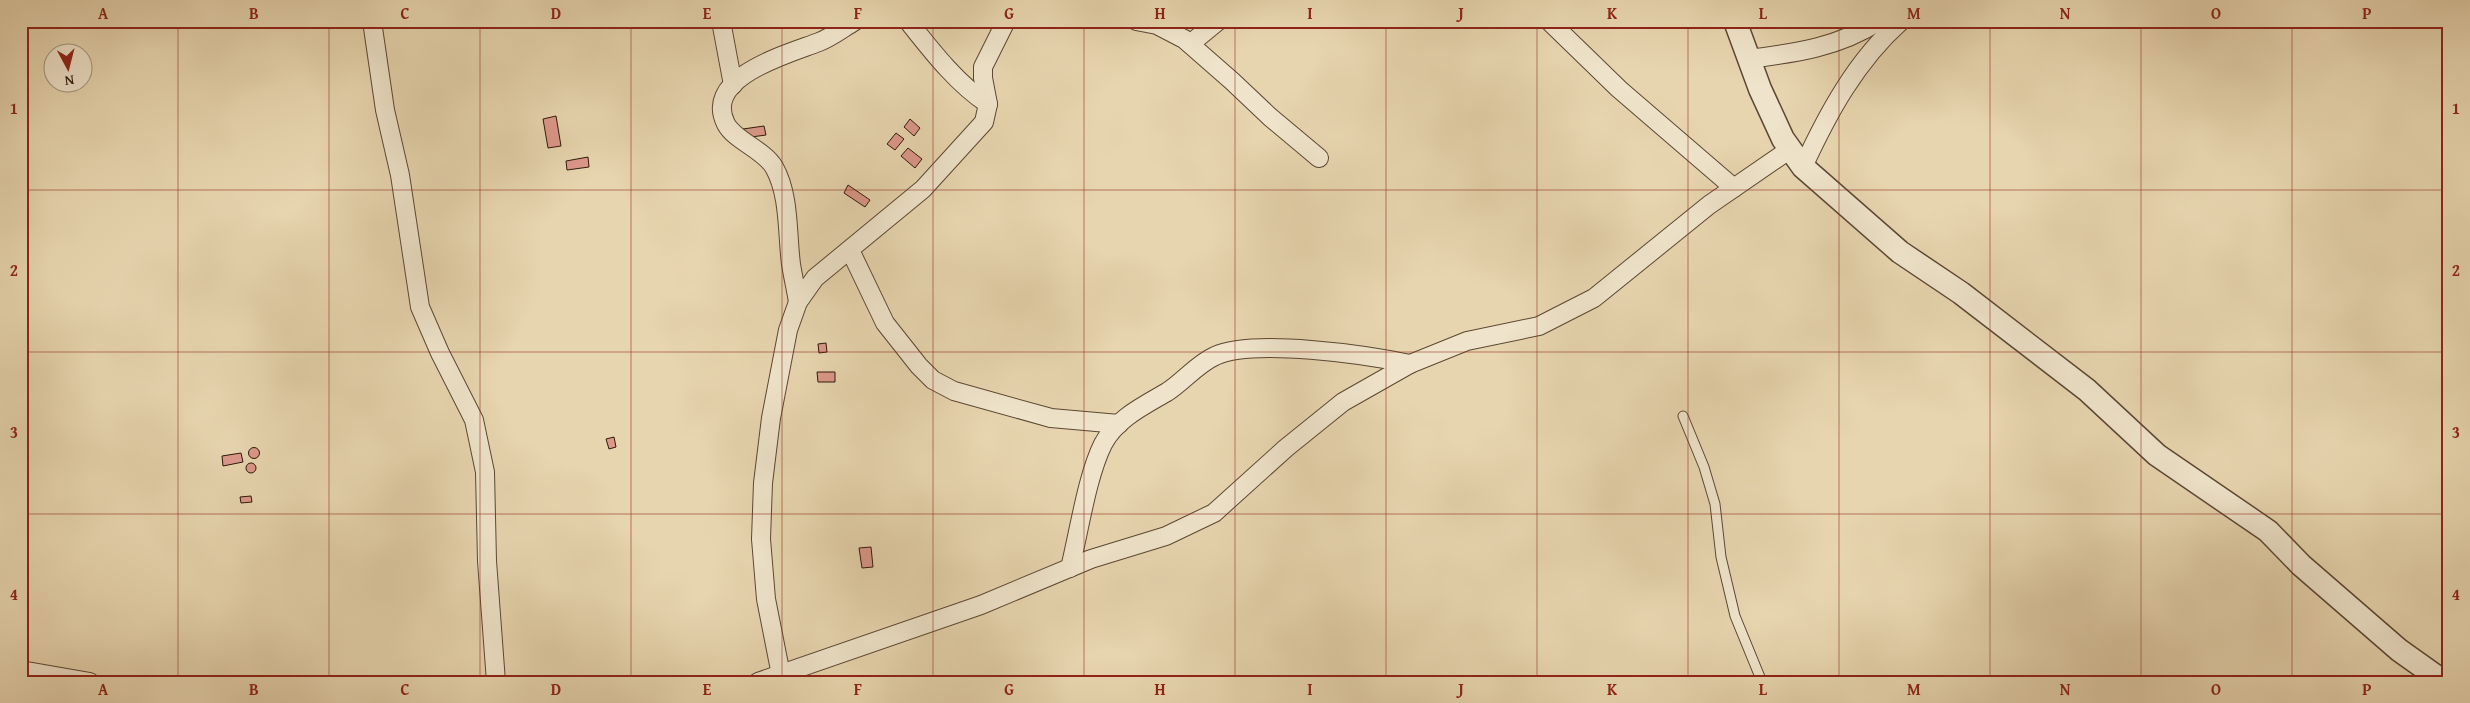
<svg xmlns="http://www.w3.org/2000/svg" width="2470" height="703" font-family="'Gentium Book Plus',serif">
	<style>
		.building { fill: #dd988a; stroke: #2e180a }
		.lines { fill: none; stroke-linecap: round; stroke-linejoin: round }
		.service-casing { stroke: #5c4733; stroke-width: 11 }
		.minor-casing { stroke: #5c4733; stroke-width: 20 }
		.tertiary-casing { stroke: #5c4733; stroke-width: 25 }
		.service { stroke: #efe4cb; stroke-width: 9 }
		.minor { stroke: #efe4cb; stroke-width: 18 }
		.tertiary { stroke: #efe4cb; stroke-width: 22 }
		.grid { fill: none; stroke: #8f2418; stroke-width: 1; stroke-opacity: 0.55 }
		.neatline { fill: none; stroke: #8f2418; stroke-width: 2 }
		.grid-label { font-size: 16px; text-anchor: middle; font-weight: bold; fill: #8f2418 }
	</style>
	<rect width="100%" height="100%" fill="#e7d5af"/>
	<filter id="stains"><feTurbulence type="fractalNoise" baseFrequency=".004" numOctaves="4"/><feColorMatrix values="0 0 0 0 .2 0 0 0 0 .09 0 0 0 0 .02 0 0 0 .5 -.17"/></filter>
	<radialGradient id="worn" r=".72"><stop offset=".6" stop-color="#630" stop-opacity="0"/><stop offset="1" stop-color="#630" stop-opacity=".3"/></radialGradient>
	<g class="building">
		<polygon points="1987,21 1998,21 1992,27"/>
		<polygon points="556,116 561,146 548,148 543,119"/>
		<polygon points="910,119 920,128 914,136 904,127"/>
		<polygon points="764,126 766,135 744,138 743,129"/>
		<polygon points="896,133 904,139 895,150 887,144"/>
		<polygon points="908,148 922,159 915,168 901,156"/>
		<polygon points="588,157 589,167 567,170 566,161"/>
		<polygon points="848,185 870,200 865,207 844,193"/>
		<polygon points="826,343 827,352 819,353 818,344"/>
		<polygon points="817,372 835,372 835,382 818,382"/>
		<polygon points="614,437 616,447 609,449 606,439"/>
		<circle cx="254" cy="453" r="5.5"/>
		<polygon points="241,453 243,462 223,466 222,456"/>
		<circle cx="251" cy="468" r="5"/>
		<polygon points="251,496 252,502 241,503 240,497"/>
		<polygon points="871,547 873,567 862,568 859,548"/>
	</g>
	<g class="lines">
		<g class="service-casing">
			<polyline id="service" points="1683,416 1704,467 1715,504 1721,557 1735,616 1762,682"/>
		</g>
		<g class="minor-casing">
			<g id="minor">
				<polyline points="372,21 385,110 400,175 420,307 440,353 474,420 485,472 487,561 496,682"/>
				<polyline points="721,21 733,85"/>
				<path d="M 908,21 C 931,50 957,84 988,104"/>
				<polyline points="1136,21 1157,25 1184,39 1232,81 1270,117 1319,158"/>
				<polyline points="1549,21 1619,89 1734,188"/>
				<polyline points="1190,44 1218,21"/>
				<path d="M 1749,59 C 1796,53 1839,47 1879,21"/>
				<path d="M 1803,167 C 1828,113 1856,61 1901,21"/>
				<polyline points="850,250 885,323 919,366 933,380 954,391 1051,418 1119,424"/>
				<path d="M 798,302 C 796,289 793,277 791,264 C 787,234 790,195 774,167 C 763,149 735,141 726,124 C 702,77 788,54 819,42 C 832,37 843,28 855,21"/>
				<path d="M 1070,568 C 1079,532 1087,476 1103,444 C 1116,419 1143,406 1167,392 C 1183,382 1197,364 1215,356 C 1253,338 1368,355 1410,364"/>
				<polyline points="21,670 90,682"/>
				<polyline points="781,675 766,599 761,539 763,483 771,418 788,330 798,302 815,278 923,189 984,122 988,104 983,78 983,67 1006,21"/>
				<polyline points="758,682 981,605 1091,559 1166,536 1214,513 1286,448 1343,402 1410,364 1467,341 1539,326 1594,298 1709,205 1789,150"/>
			</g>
		</g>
		<g class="tertiary-casing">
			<polyline id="tertiary" points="1735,21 1760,89 1783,139 1803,167 1900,252 1961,293 2087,390 2157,455 2268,531 2301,565 2399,650 2444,682"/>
		</g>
		<use href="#service" class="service"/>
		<use href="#minor" class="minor"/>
		<use href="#tertiary" class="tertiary"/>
	</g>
	<path class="grid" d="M 178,21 L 178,682M 329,21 L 329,682M 480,21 L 480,682M 631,21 L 631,682M 782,21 L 782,682M 933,21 L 933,682M 1084,21 L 1084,682M 1235,21 L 1235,682M 1386,21 L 1386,682M 1537,21 L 1537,682M 1688,21 L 1688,682M 1839,21 L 1839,682M 1990,21 L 1990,682M 2141,21 L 2141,682M 2292,21 L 2292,682M 21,190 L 2449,190M 21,352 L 2449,352M 21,514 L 2449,514"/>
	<rect width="2470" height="703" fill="none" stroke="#e7d5af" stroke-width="55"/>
	<g transform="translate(68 68) rotate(173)"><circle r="24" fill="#efe4cb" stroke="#a2927e"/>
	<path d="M0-4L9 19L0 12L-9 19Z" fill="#8f2418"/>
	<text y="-8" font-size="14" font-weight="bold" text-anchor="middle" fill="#2e180a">N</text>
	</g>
	<rect x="28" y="28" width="2414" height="648" class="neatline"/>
	<g class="grid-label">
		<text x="103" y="19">A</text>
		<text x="254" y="19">B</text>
		<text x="405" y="19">C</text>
		<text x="556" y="19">D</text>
		<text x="707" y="19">E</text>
		<text x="858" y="19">F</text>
		<text x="1009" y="19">G</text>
		<text x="1160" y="19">H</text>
		<text x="1310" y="19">I</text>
		<text x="1461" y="19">J</text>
		<text x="1612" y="19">K</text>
		<text x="1763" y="19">L</text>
		<text x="1914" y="19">M</text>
		<text x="2065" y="19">N</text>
		<text x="2216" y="19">O</text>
		<text x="2367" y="19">P</text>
		<text x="14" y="114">1</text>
		<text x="2456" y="114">1</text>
		<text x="14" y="276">2</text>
		<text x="2456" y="276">2</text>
		<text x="14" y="438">3</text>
		<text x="2456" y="438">3</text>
		<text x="14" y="600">4</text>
		<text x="2456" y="600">4</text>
		<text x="103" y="695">A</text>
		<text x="254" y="695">B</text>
		<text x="405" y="695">C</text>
		<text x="556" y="695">D</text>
		<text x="707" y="695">E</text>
		<text x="858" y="695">F</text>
		<text x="1009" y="695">G</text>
		<text x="1160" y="695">H</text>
		<text x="1310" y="695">I</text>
		<text x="1461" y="695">J</text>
		<text x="1612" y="695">K</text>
		<text x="1763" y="695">L</text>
		<text x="1914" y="695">M</text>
		<text x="2065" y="695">N</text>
		<text x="2216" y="695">O</text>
		<text x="2367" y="695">P</text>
	</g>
	<rect width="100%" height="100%" filter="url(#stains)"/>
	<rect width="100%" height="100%" fill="url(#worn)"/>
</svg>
